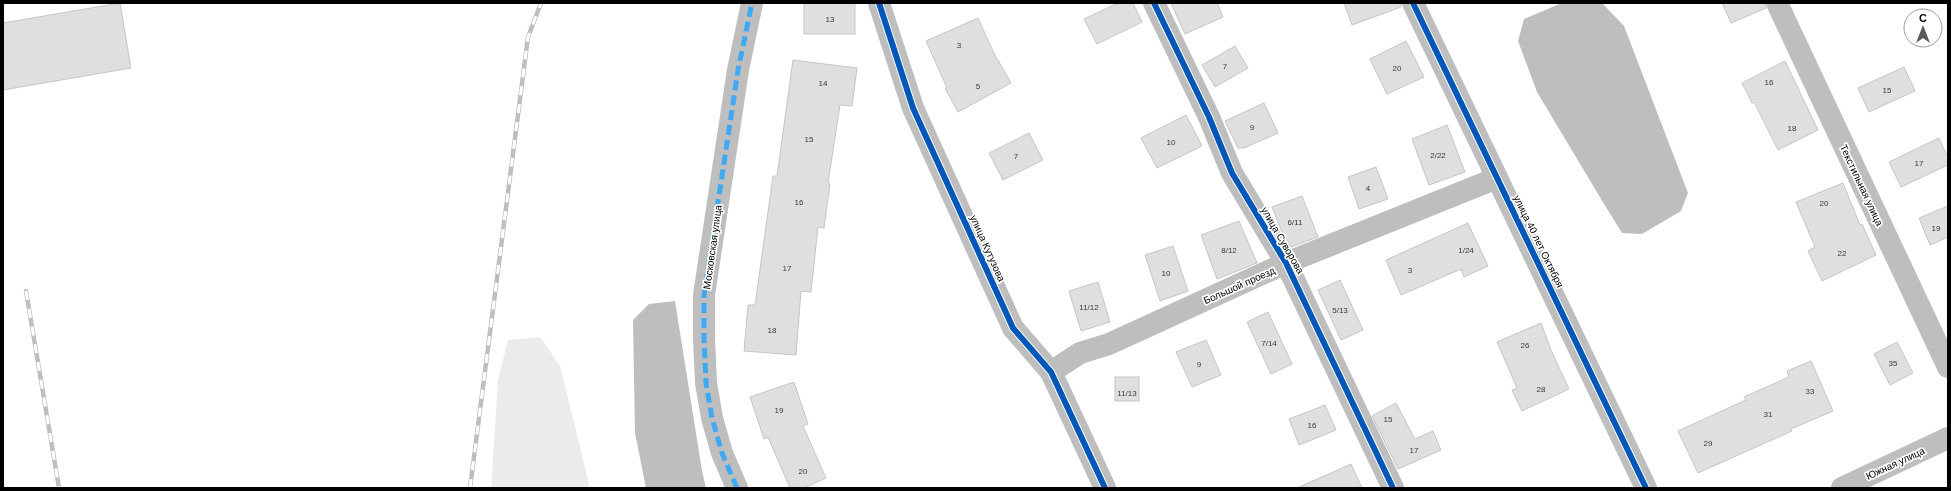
<svg xmlns="http://www.w3.org/2000/svg" width="1951" height="491" font-family="Arial,sans-serif">
	<style>
		.green { fill: #ebebeb }
		.water { fill: #bebebe }
		.building { fill: #dfdfdf; stroke: #c6c6c6 }
		.lines { fill: none; stroke-linecap: round; stroke-linejoin: round }
		.minor { stroke: #bebebe; stroke-width: 22 }
		.tertiary { stroke: #bebebe; stroke-width: 22 }
		.rail-casing { stroke: #bebebe; stroke-width: 4.5 }
		.rail { stroke: #fff; stroke-width: 3; stroke-dasharray: 9; stroke-linecap: butt }
		.quiet { stroke: #3fa9f5; stroke-width: 5; stroke-dasharray: 10 5; stroke-linecap: butt }
		.cycleway-casing { stroke: #fff; stroke-width: 8 }
		.cycleway { stroke: #0057b8; stroke-width: 6 }
		.labels { text-anchor: middle; stroke-width: 3.5; stroke-linejoin: round; paint-order: stroke }
		.number-label { font-size: 8px; fill: #383838 }
		.street-label { font-size: 10px; fill: #000; stroke: #fff }
	</style>
	<rect width="100%" height="100%" fill="#fff"/>
	<polygon class="green" points="540,337 560,366 590,488 491,488 498,380 508,340"/>
	<g class="water">
		<polygon points="1562,3 1602,3 1624,26 1688,193 1681,211 1642,234 1622,233 1604,204 1537,92 1518,41 1524,19"/>
		<polygon points="675,301 702,471 706,488 646,488 635,433 633,320 649,304"/>
	</g>
	<g class="building">
		<polygon points="120,3 131,68 3,90 3,23"/>
		<rect x="804" y="3" width="51" height="31"/>
		<polygon points="1118,3 1133,3 1142,22 1097,44 1084,19"/>
		<polygon points="1171,3 1217,3 1223,17 1185,34"/>
		<polygon points="1344,3 1401,3 1401,7 1352,25"/>
		<polygon points="1722,3 1765,3 1766,8 1731,23"/>
		<polygon points="978,18 997,60 998,60 1011,83 958,112 945,88 947,88 926,41"/>
		<polygon points="1406,41 1424,77 1387,94 1370,59"/>
		<polygon points="1235,46 1248,68 1215,87 1202,65"/>
		<polygon points="793,60 857,68 852,106 840,105 828,183 830,184 824,228 818,227 811,292 801,291 796,355 744,351 748,305 755,305 773,176 777,176"/>
		<polygon points="1785,61 1818,130 1778,150 1754,102 1752,103 1742,83"/>
		<polygon points="1904,67 1915,91 1869,112 1858,88"/>
		<polygon points="1264,103 1278,133 1244,148 1238,148 1225,121"/>
		<polygon points="1186,115 1202,146 1157,168 1141,138"/>
		<polygon points="1447,125 1465,172 1429,185 1412,139"/>
		<polygon points="1029,133 1043,160 1003,180 989,153"/>
		<polygon points="1939,138 1948,158 1948,165 1901,187 1889,162"/>
		<polygon points="1376,167 1388,199 1359,209 1348,177"/>
		<polygon points="1843,183 1860,225 1862,224 1876,255 1822,281 1808,251 1815,247 1796,202"/>
		<polygon points="1302,196 1318,237 1291,247 1282,232 1272,207"/>
		<polygon points="1948,206 1948,237 1930,245 1919,218"/>
		<polygon points="1239,221 1257,263 1217,279 1201,235"/>
		<polygon points="1468,223 1488,266 1464,277 1461,269 1401,295 1386,260"/>
		<polygon points="1173,246 1188,291 1160,301 1145,255"/>
		<polygon points="1340,280 1363,330 1341,340 1318,290"/>
		<polygon points="1098,282 1110,322 1081,331 1069,291"/>
		<polygon points="1268,312 1292,364 1271,374 1247,322"/>
		<polygon points="1541,323 1551,350 1569,389 1522,411 1512,390 1517,388 1497,342"/>
		<polygon points="1206,340 1221,375 1192,387 1176,352"/>
		<polygon points="1897,342 1913,373 1890,385 1874,354"/>
		<polygon points="1811,361 1833,411 1791,429 1792,431 1698,473 1678,431 1746,400 1744,397 1789,377 1787,371"/>
		<rect x="1115" y="377" width="24" height="24"/>
		<polygon points="794,382 808,424 803,426 826,478 804,488 790,488 768,437 764,439 750,397"/>
		<polygon points="1396,403 1415,439 1433,431 1441,450 1398,469 1372,416"/>
		<polygon points="1325,405 1336,430 1299,445 1289,419"/>
		<polygon points="1351,464 1362,488 1297,488"/>
	</g>
	<g class="lines">
		<g class="minor">
			<polyline points="879,3 913,108 1013,328 1051,372 1105,488"/>
			<polyline points="1154,3 1209,117 1232,173 1286,263 1393,488"/>
			<polyline points="1777,3 1948,367"/>
			<polyline points="1051,372 1080,353 1109,344 1286,263 1497,178"/>
			<polyline points="737,488 722,453 712,418 706,383 704,339 704,295 738,70 752,3"/>
			<polyline points="1842,488 1948,438"/>
		</g>
		<polyline class="tertiary" points="1413,3 1646,488"/>
		<g class="rail-casing">
			<g id="rail">
				<polyline points="26,291 59,488"/>
				<polyline points="470,488 528,37 541,3"/>
			</g>
		</g>
		<use href="#rail" class="rail"/>
		<polyline class="quiet" points="737,488 722,453 712,418 706,383 704,339 704,295 738,70 752,3"/>
		<g class="cycleway-casing">
			<g id="cycleway">
				<polyline points="879,3 913,108 1013,328 1051,372 1105,488"/>
				<polyline points="1154,3 1209,117 1232,173 1286,263 1393,488"/>
				<polyline points="1413,3 1646,488"/>
			</g>
		</g>
		<use href="#cycleway" class="cycleway"/>
	</g>
	<g class="labels">
		<g class="number-label">
			<text x="830" y="22">13</text>
			<text x="959" y="48">3</text>
			<text x="1225" y="69">7</text>
			<text x="1397" y="71">20</text>
			<text x="1769" y="85">16</text>
			<text x="823" y="86">14</text>
			<text x="978" y="89">5</text>
			<text x="1887" y="93">15</text>
			<text x="1252" y="130">9</text>
			<text x="1792" y="131">18</text>
			<text x="809" y="142">15</text>
			<text x="1171" y="145">10</text>
			<text x="1438" y="158">2/22</text>
			<text x="1016" y="159">7</text>
			<text x="1919" y="166">17</text>
			<text x="1368" y="191">4</text>
			<text x="799" y="205">16</text>
			<text x="1824" y="206">20</text>
			<text x="1295" y="225">6/11</text>
			<text x="1936" y="231">19</text>
			<text x="1229" y="253">8/12</text>
			<text x="1466" y="253">1/24</text>
			<text x="1842" y="256">22</text>
			<text x="787" y="271">17</text>
			<text x="1410" y="273">3</text>
			<text x="1166" y="276">10</text>
			<text x="1089" y="310">11/12</text>
			<text x="1340" y="313">5/13</text>
			<text x="772" y="333">18</text>
			<text x="1269" y="346">7/14</text>
			<text x="1525" y="348">26</text>
			<text x="1893" y="366">35</text>
			<text x="1199" y="367">9</text>
			<text x="1541" y="392">28</text>
			<text x="1810" y="394">33</text>
			<text x="1127" y="396">11/13</text>
			<text x="779" y="413">19</text>
			<text x="1768" y="417">31</text>
			<text x="1388" y="422">15</text>
			<text x="1312" y="428">16</text>
			<text x="1708" y="446">29</text>
			<text x="1414" y="453">17</text>
			<text x="803" y="474">20</text>
		</g>
		<g class="street-label">
			<text transform="translate(1862 185) rotate(65)" y="4">Текстильная улица</text>
			<text transform="translate(1283 240) rotate(60)" y="4">улица Суворова</text>
			<text transform="translate(1539 241) rotate(64)" y="4">улица 40 лет Октября</text>
			<text transform="translate(712 247) rotate(-82)" y="4">Московская улица</text>
			<text transform="translate(988 248) rotate(66)" y="4">улица Кутузова</text>
			<text transform="translate(1239 285) rotate(-24)" y="4">Большой проезд</text>
			<text transform="translate(1895 463) rotate(-25)" y="4">Южная улица</text>
		</g>
	</g>
	<rect width="1951" height="491" fill="none" stroke="#000000" stroke-width="8"/>
	<g transform="translate(1923 28)"><circle r="19" fill="#ffffff" stroke="#999999"/>
	<path d="M0-3L7 15L0 10L-7 15Z" fill="#595959"/>
	<text y="-6" font-size="11" font-weight="bold" text-anchor="middle" fill="#000000">С</text>
	</g>
</svg>
